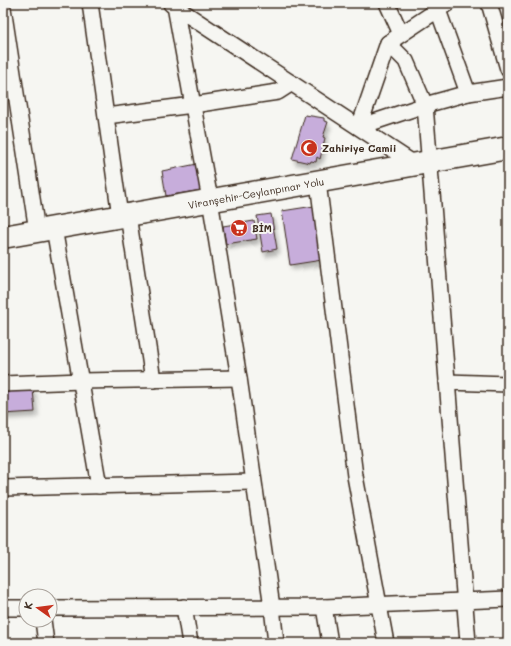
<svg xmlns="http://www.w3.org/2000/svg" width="511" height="646" font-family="Mali,sans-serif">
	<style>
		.building { fill: #c7addb; stroke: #3b2a1e; filter: url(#shadow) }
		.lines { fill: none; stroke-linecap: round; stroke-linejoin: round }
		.minor-casing { stroke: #3b2a1e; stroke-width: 18 }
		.primary-casing { stroke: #3b2a1e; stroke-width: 25 }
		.minor { stroke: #f6f6f2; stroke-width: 15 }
		.primary { stroke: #f6f6f2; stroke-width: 22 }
		.labels { text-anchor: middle; stroke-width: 4; stroke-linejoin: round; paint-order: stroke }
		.poi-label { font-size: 10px; font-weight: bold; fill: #3b2a1e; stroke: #f6f6f2; text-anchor: start }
		.street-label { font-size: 10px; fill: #3b2a1e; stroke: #f6f6f2 }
	</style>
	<defs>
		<filter id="shadow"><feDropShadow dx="2.5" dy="4.5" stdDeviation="2" flood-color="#0004"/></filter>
	</defs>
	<rect width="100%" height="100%" fill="#f6f6f2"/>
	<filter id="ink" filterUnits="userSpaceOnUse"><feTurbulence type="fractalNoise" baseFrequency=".025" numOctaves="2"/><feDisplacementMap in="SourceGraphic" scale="8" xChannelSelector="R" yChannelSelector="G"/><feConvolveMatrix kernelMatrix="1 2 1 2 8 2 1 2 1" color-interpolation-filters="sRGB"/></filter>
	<g filter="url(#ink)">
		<g class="building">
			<polygon points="305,115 324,118 324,121 328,122 323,137 325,138 320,159 317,157 316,162 311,161 310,163 292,159"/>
			<polygon points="197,164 202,190 166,196 162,171"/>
			<polygon points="314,206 322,260 290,265 282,211"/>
			<polygon points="271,214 277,249 263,252 257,216"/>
			<polygon points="254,221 257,239 226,244 223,226"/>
			<polygon points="33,389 35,412 3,414 3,391"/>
		</g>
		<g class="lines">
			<g class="minor-casing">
				<g id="minor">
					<polyline points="90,3 120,216"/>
					<polyline points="387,3 401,34"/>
					<polyline points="489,3 508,69"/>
					<polyline points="171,4 416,165"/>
					<polyline points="175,6 210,200 239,378 272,607 276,643"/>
					<polyline points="3,8 37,231"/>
					<polyline points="438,10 468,93"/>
					<polyline points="388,43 406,61 425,105 468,643"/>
					<polyline points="106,116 193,105 278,92 292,83"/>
					<polyline points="359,127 388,43 448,3"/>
					<polyline points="359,127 425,105 468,93 508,87"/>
					<polyline points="318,182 355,476 386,643"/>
					<polyline points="128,215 153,380"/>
					<polyline points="54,228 99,486"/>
					<polyline points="447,382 508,384"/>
					<polyline points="3,384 82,381 239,378"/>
					<polyline points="3,488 253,482"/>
					<polyline points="184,607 190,643"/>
					<polyline points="324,607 330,643"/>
					<polyline points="3,608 26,608"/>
					<polyline points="50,608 324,607 508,599"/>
					<polyline points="43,620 46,643"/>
				</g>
			</g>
			<g class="primary-casing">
				<polyline id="primary" points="3,237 508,148"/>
			</g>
			<use href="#minor" class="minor"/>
			<use href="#primary" class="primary"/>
		</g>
	</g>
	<defs>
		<g id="mosque-disc" transform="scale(0.9)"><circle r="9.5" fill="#c8321e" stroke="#f6f6f2"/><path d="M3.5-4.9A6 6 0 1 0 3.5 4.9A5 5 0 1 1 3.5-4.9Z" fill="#fff"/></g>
		<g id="supermarket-disc" transform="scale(0.9)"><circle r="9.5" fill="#c8321e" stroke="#f6f6f2"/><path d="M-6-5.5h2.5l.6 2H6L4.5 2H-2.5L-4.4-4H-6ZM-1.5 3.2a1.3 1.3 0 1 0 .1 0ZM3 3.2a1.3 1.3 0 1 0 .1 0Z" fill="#fff"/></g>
	</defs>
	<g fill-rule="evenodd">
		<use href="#mosque-disc" x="309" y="148"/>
		<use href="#supermarket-disc" x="239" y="228"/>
	</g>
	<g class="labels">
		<g class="poi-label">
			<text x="322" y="152">Zahiriye Camii</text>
			<text x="252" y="232">BİM</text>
		</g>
		<g class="street-label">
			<text transform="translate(256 193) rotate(-10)" y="4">Viranşehir-Ceylanpınar Yolu</text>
		</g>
	</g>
	<rect width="511" height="646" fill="none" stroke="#f6f6f2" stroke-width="16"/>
	<rect x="8" y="8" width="495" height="630" fill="none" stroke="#3b2a1e" stroke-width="1.5" filter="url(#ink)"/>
	<g transform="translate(38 608) rotate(284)"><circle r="19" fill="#f6f6f2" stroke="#aba49d"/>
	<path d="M0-3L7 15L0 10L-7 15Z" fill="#c8321e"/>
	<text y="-6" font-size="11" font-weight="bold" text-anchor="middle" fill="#3b2a1e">K</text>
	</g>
</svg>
